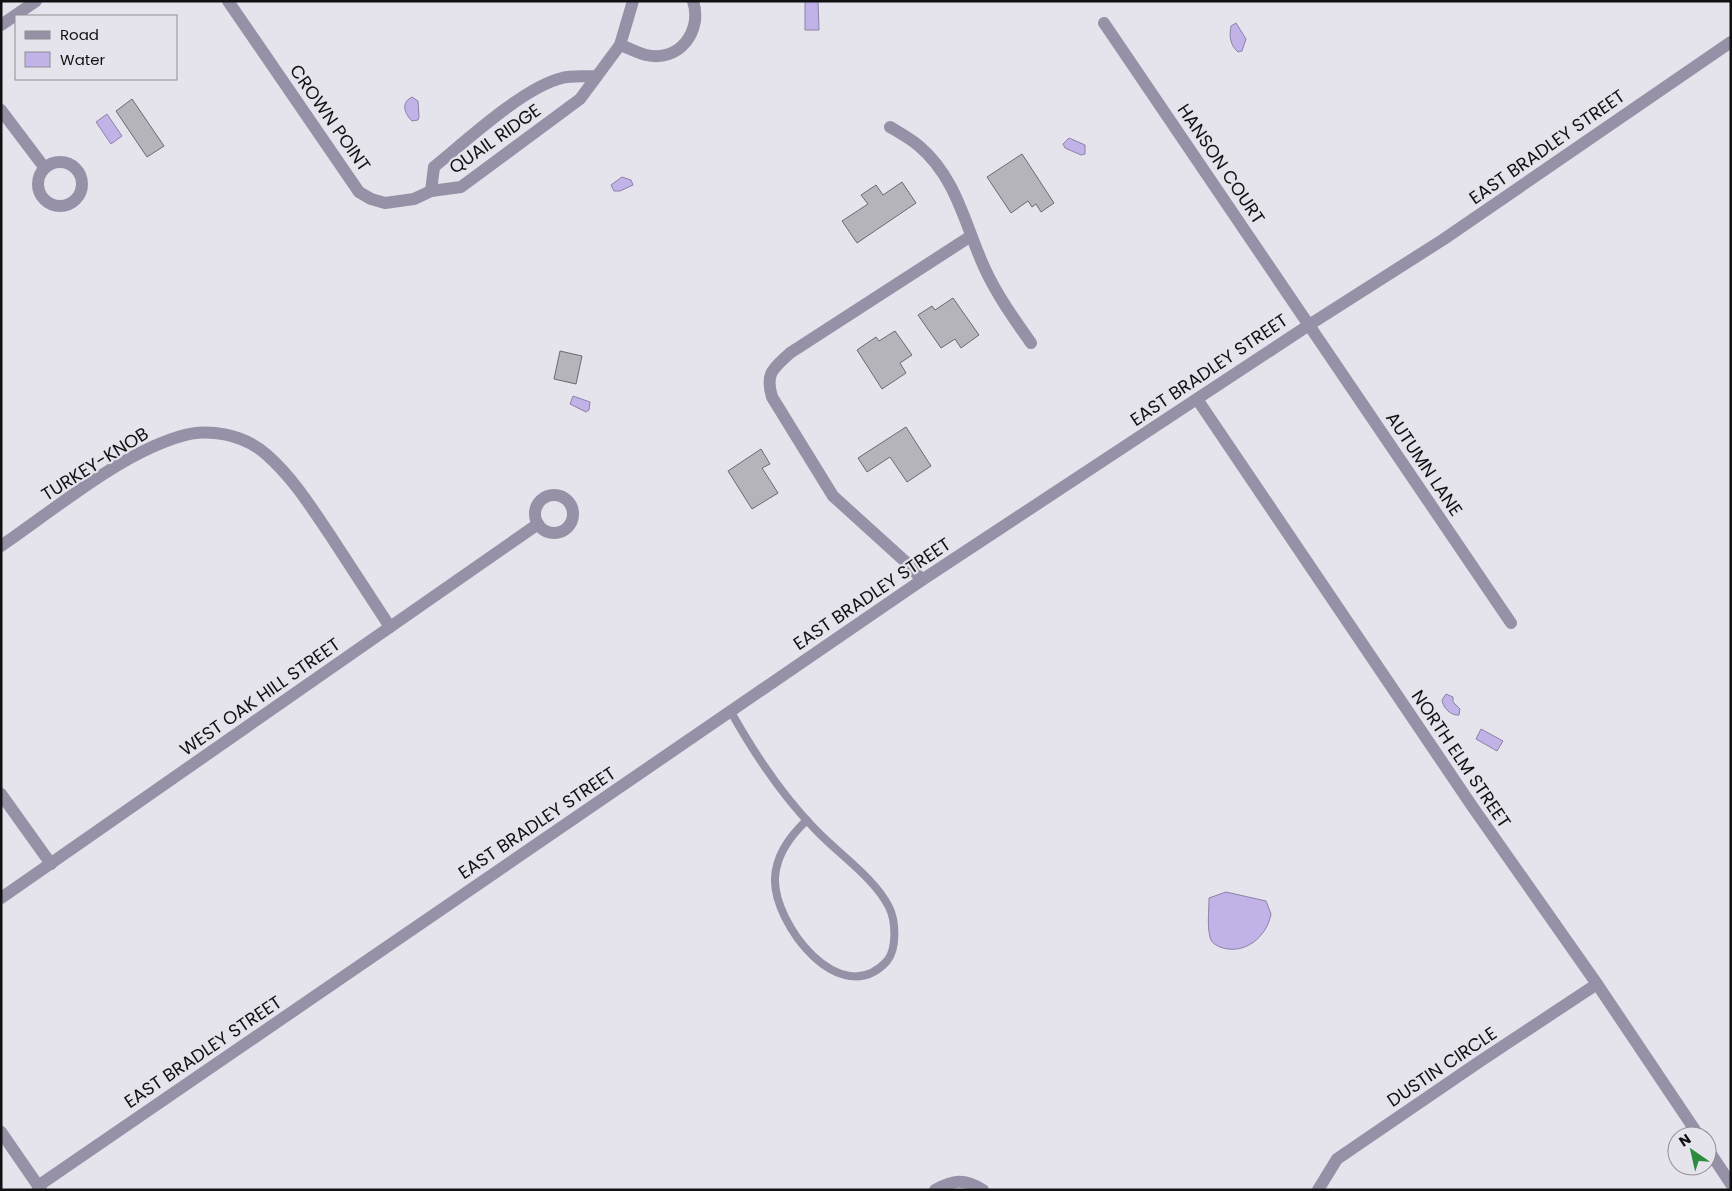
<svg xmlns="http://www.w3.org/2000/svg" width="1732" height="1191" font-family="Poppins,sans-serif">
	<style>
		.water { fill: #c1b3e7; stroke: #8c82a7 }
		.building { fill: #b5b4bb; stroke: #6b6a71 }
		.lines { fill: none; stroke-linecap: round; stroke-linejoin: round }
		.service { stroke: #9691a7; stroke-width: 8 }
		.minor { stroke: #9691a7; stroke-width: 12 }
		.tertiary { stroke: #9691a7; stroke-width: 12 }
		.labels { text-anchor: middle; stroke-width: 4.5; stroke-linejoin: round; paint-order: stroke }
		.street-label { font-size: 18px; fill: #111113; stroke: #e5e3eb }
	</style>
	<rect width="100%" height="100%" fill="#e5e3eb"/>
	<g class="water">
		<polygon points="805,1 818,1 819,30 805,30"/>
		<path d="M 1236,23 L 1246,39 L 1242,51 L 1238,52 C 1230,45 1229,36 1231,26 Z"/>
		<path d="M 412,97 L 418,101 L 419,117 L 418,120 L 412,121 C 405,114 400,103 412,97 Z"/>
		<polygon points="107,114 122,136 111,144 96,122"/>
		<polygon points="1069,138 1085,145 1085,154 1081,155 1065,148 1063,144"/>
		<polygon points="622,177 631,180 633,185 620,191 614,191 611,185"/>
		<polygon points="573,396 590,402 589,410 586,412 570,404"/>
		<path d="M 1446,694 L 1453,697 L 1453,702 L 1460,709 L 1459,715 C 1451,716 1443,708 1442,700 Z"/>
		<polygon points="1481,729 1503,741 1497,751 1476,739"/>
		<path d="M 1226,892 L 1266,901 L 1271,914 C 1267,937 1244,956 1220,947 C 1216,945 1211,943 1210,937 C 1207,926 1209,910 1209,898 Z"/>
	</g>
	<g class="building">
		<polygon points="132,99 164,146 147,157 116,111"/>
		<polygon points="1022,154 1054,203 1041,212 1036,204 1032,207 1028,201 1011,213 987,177"/>
		<polygon points="902,182 916,203 857,243 842,221 868,204 861,195 876,185 883,195"/>
		<polygon points="953,298 979,335 961,348 955,339 941,348 918,315 932,306 935,310"/>
		<polygon points="895,331 912,355 900,363 906,373 882,389 857,350 876,337 879,341"/>
		<polygon points="560,351 582,356 576,384 554,379"/>
		<polygon points="906,427 931,466 907,482 890,457 867,472 858,458"/>
		<polygon points="761,449 770,464 762,468 778,493 752,509 728,471"/>
	</g>
	<g class="lines">
		<path class="service" d="M 731,712 C 754,753 781,794 814,828 C 837,853 874,877 889,907 C 896,921 897,949 887,961 C 841,1012 773,924 775,878 C 776,855 791,835 807,820"/>
		<g class="minor">
			<polyline points="228,1 359,192 371,199 385,203 414,199 431,191 461,187 580,99 620,45 633,1"/>
			<polyline points="1104,23 1511,623"/>
			<polyline points="1,25 36,1"/>
			<path d="M 620,45 C 629,48 638,53 646,55 C 679,63 703,31 693,1"/>
			<polyline points="1,110 44,167"/>
			<path d="M 890,127 C 900,133 911,139 919,146 C 957,178 965,226 985,269 C 997,295 1014,319 1031,343"/>
			<circle cx="60" cy="184" r="22"/>
			<path d="M 431,191 L 434,167 C 466,141 524,87 562,78 C 573,75 586,77 597,76"/>
			<polyline points="1197,399 1472,806 1597,984 1699,1136"/>
			<circle cx="554" cy="514" r="19"/>
			<path d="M 1,546 C 54,510 117,456 178,437 C 207,427 244,434 267,455 C 293,478 311,507 330,535 C 350,566 370,596 390,627"/>
			<path d="M 922,580 L 908,564 L 833,496 L 772,397 C 765,373 773,369 790,353 L 971,236"/>
			<polyline points="1,794 51,864"/>
			<polyline points="1,898 538,524"/>
			<polyline points="1707,1148 1731,1184"/>
			<polyline points="38,1186 922,580 1309,325 1444,239 1731,42"/>
			<path d="M 935,1190 C 953,1180 964,1178 983,1190"/>
			<polyline points="1318,1190 1337,1159 1479,1062 1597,984"/>
		</g>
		<polyline class="tertiary" points="1,1132 41,1190"/>
	</g>
	<g class="labels">
		<g class="street-label">
			<text transform="translate(330 118) rotate(55)" y="6">CROWN POINT</text>
			<text transform="translate(495 139) rotate(-35)" y="6">QUAIL RIDGE</text>
			<text transform="translate(1547 147) rotate(-35)" y="6">EAST BRADLEY STREET</text>
			<text transform="translate(1221 164) rotate(56)" y="6">HANSON COURT</text>
			<text transform="translate(1209 370) rotate(-34)" y="6">EAST BRADLEY STREET</text>
			<text transform="translate(95 464) rotate(-32)" y="6">TURKEY-KNOB</text>
			<text transform="translate(1424 464) rotate(56)" y="6">AUTUMN LANE</text>
			<text transform="translate(872 594) rotate(-34)" y="6">EAST BRADLEY STREET</text>
			<text transform="translate(260 697) rotate(-35)" y="6">WEST OAK HILL STREET</text>
			<text transform="translate(1461 759) rotate(56)" y="6">NORTH ELM STREET</text>
			<text transform="translate(537 823) rotate(-34)" y="6">EAST BRADLEY STREET</text>
			<text transform="translate(203 1052) rotate(-34)" y="6">EAST BRADLEY STREET</text>
			<text transform="translate(1442 1067) rotate(-34)" y="6">DUSTIN CIRCLE</text>
		</g>
	</g>
	<rect width="1732" height="1191" fill="none" stroke="#111113" stroke-width="5"/>
	<rect x="15" y="15" width="162" height="65" fill="#e5e3eb" stroke="#908f95"/>
	<rect x="25" y="31" width="25" height="8" fill="#9691a7" stroke="#908f95"/>
	<text x="60" y="40" font-size="15" fill="#111113">Road</text>
	<rect x="25" y="52" width="25" height="15" fill="#c1b3e7" stroke="#908f95"/>
	<text x="60" y="65" font-size="15" fill="#111113">Water</text>
	<g transform="translate(1692 1151) rotate(326)"><circle r="24" fill="#e5e3eb" stroke="#908f95"/>
	<path d="M0-4L9 19L0 12L-9 19Z" fill="#2c8b3e"/>
	<text y="-8" font-size="14" font-weight="bold" text-anchor="middle" fill="#111113">N</text>
	</g>
</svg>
